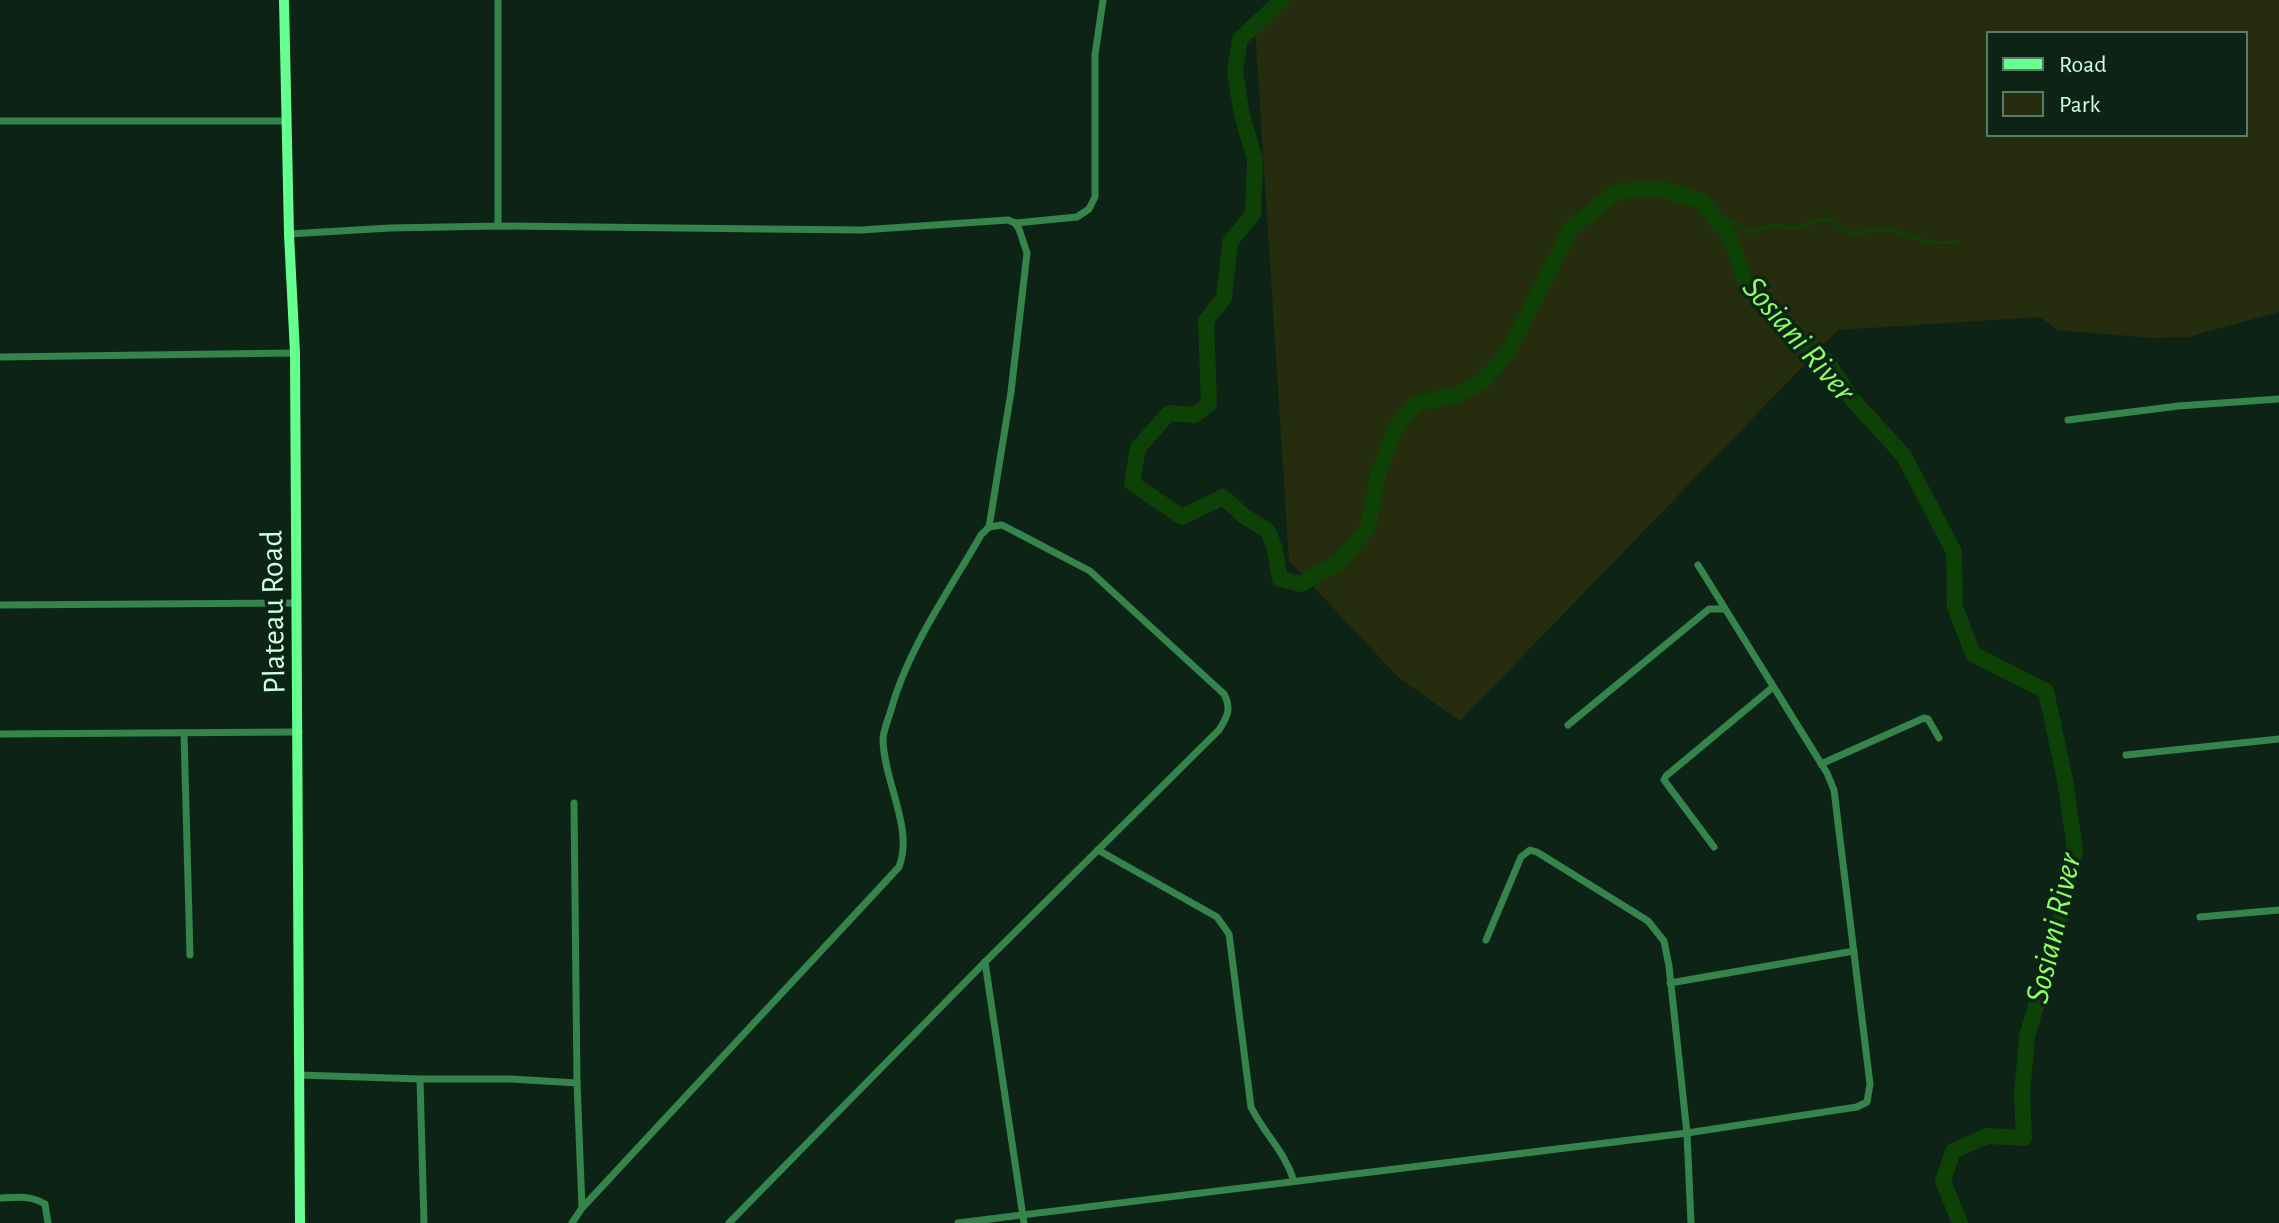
<svg xmlns="http://www.w3.org/2000/svg" width="2279" height="1223" font-family="'Alegreya Sans',sans-serif">
	<style>
		.green { fill: #262d0f; fill-rule: evenodd }
		.lines { fill: none; stroke-linecap: round; stroke-linejoin: round }
		.stream { stroke: #0d4106; stroke-width: 3 }
		.river { stroke: #0d4106; stroke-width: 16 }
		.street { stroke: #34844b; stroke-width: 7 }
		.secondary { stroke: #65ff8f; stroke-width: 10 }
		.labels { text-anchor: middle; stroke-width: 7; stroke-linejoin: round; paint-order: stroke }
		.street-label { font-size: 32px; fill: #ceffe0; stroke: #0c2316 }
		.water-label { font-size: 34px; font-style: italic; fill: #8bff5c; stroke: #0c2316 }
	</style>
	<rect width="100%" height="100%" fill="#0c2316"/>
	<path class="green" d="M 1288,0 L 2279,0 L 2279,312 L 2188,337 L 2153,338 L 2057,330 L 2040,317 L 1838,330 L 1460,721 L 1398,677 L 1289,561 L 1255,27 ZM 1989,34 L 2245,34 L 2245,134 L 1989,134 Z"/>
	<g class="lines">
		<path class="stream" d="M 1716,219 C 1731,217 1739,226 1751,233 L 1774,225 L 1794,228 L 1827,219 L 1852,233 L 1890,229 L 1932,243 L 1957,242"/>
		<polyline class="river" points="1282,0 1240,39 1235,72 1242,115 1255,160 1253,214 1230,242 1224,298 1206,320 1209,404 1195,415 1169,413 1138,448 1132,483 1182,517 1223,497 1244,516 1268,531 1274,546 1280,579 1301,584 1339,562 1368,528 1378,474 1397,425 1417,404 1460,394 1484,380 1508,352 1571,228 1618,191 1662,189 1701,201 1730,237 1744,278 1767,308 1799,340 1826,360 1851,398 1904,456 1954,552 1955,607 1973,654 2046,691 2065,780 2075,850 2053,951 2027,1036 2022,1095 2024,1138 1987,1136 1953,1151 1943,1181 1960,1223"/>
		<g class="street">
			<polyline points="0,121 287,121"/>
			<polyline points="1015,223 1077,217 1089,209 1095,197 1095,55 1103,0"/>
			<path d="M 498,226 L 862,230 L 1008,220 L 1015,223 L 1019,229 L 1027,253 L 1011,392 L 989,527 L 981,535 C 949,591 908,648 891,710 C 888,720 883,731 883,740 C 884,782 914,829 899,867 L 582,1208 L 572,1223"/>
			<polyline points="289,234 390,228 498,226 498,0"/>
			<polyline points="0,357 295,353"/>
			<polyline points="2068,420 2178,406 2279,399"/>
			<polyline points="0,605 298,603"/>
			<polyline points="1568,725 1709,609 1724,609"/>
			<polyline points="184,733 190,955"/>
			<polyline points="0,734 299,732"/>
			<polyline points="2126,755 2279,739"/>
			<polyline points="1821,764 1924,718 1928,719 1939,738"/>
			<polyline points="574,803 577,1083"/>
			<polyline points="1714,847 1664,780 1666,776 1773,687"/>
			<path d="M 1098,850 L 1217,917 L 1229,934 L 1251,1107 C 1265,1135 1284,1150 1294,1181"/>
			<polyline points="2200,917 2279,910"/>
			<polyline points="1486,940 1521,857 1530,850 1537,852 1648,921 1664,941 1669,966 1687,1133 1691,1223"/>
			<polyline points="985,962 1024,1223"/>
			<polyline points="1670,983 1854,951"/>
			<polyline points="299,1075 420,1079 424,1223"/>
			<polyline points="420,1079 511,1079 577,1083 582,1207"/>
			<path d="M 0,1198 C 16,1197 31,1195 45,1204 L 48,1223"/>
			<path d="M 729,1223 L 985,962 L 1219,730 C 1227,717 1232,709 1224,694 L 1090,571 L 1002,525 L 989,527"/>
			<polyline points="958,1223 1687,1133 1857,1107 1867,1102 1870,1084 1834,790 1827,773 1698,565"/>
		</g>
		<polyline class="secondary" points="284,0 289,234 295,353 300,1223"/>
	</g>
	<g class="labels">
		<g class="street-label">
			<text transform="translate(272 612) rotate(-91)" y="11">Plateau Road</text>
		</g>
		<g class="water-label">
			<text transform="translate(1800 338) rotate(49)" y="12">Sosiani River</text>
			<text transform="translate(2052 928) rotate(-77)" y="12">Sosiani River</text>
		</g>
	</g>
	<rect x="1987" y="32" width="260" height="104" fill="#0c2316" stroke="#5a7b67" stroke-width="2"/>
	<rect x="2003" y="58" width="40" height="12" fill="#65ff8f" stroke="#5a7b67" stroke-width="2"/>
	<text x="2059" y="72" font-size="24" fill="#ceffe0">Road</text>
	<rect x="2003" y="92" width="40" height="24" fill="#262d0f" stroke="#5a7b67" stroke-width="2"/>
	<text x="2059" y="112" font-size="24" fill="#ceffe0">Park</text>
</svg>
